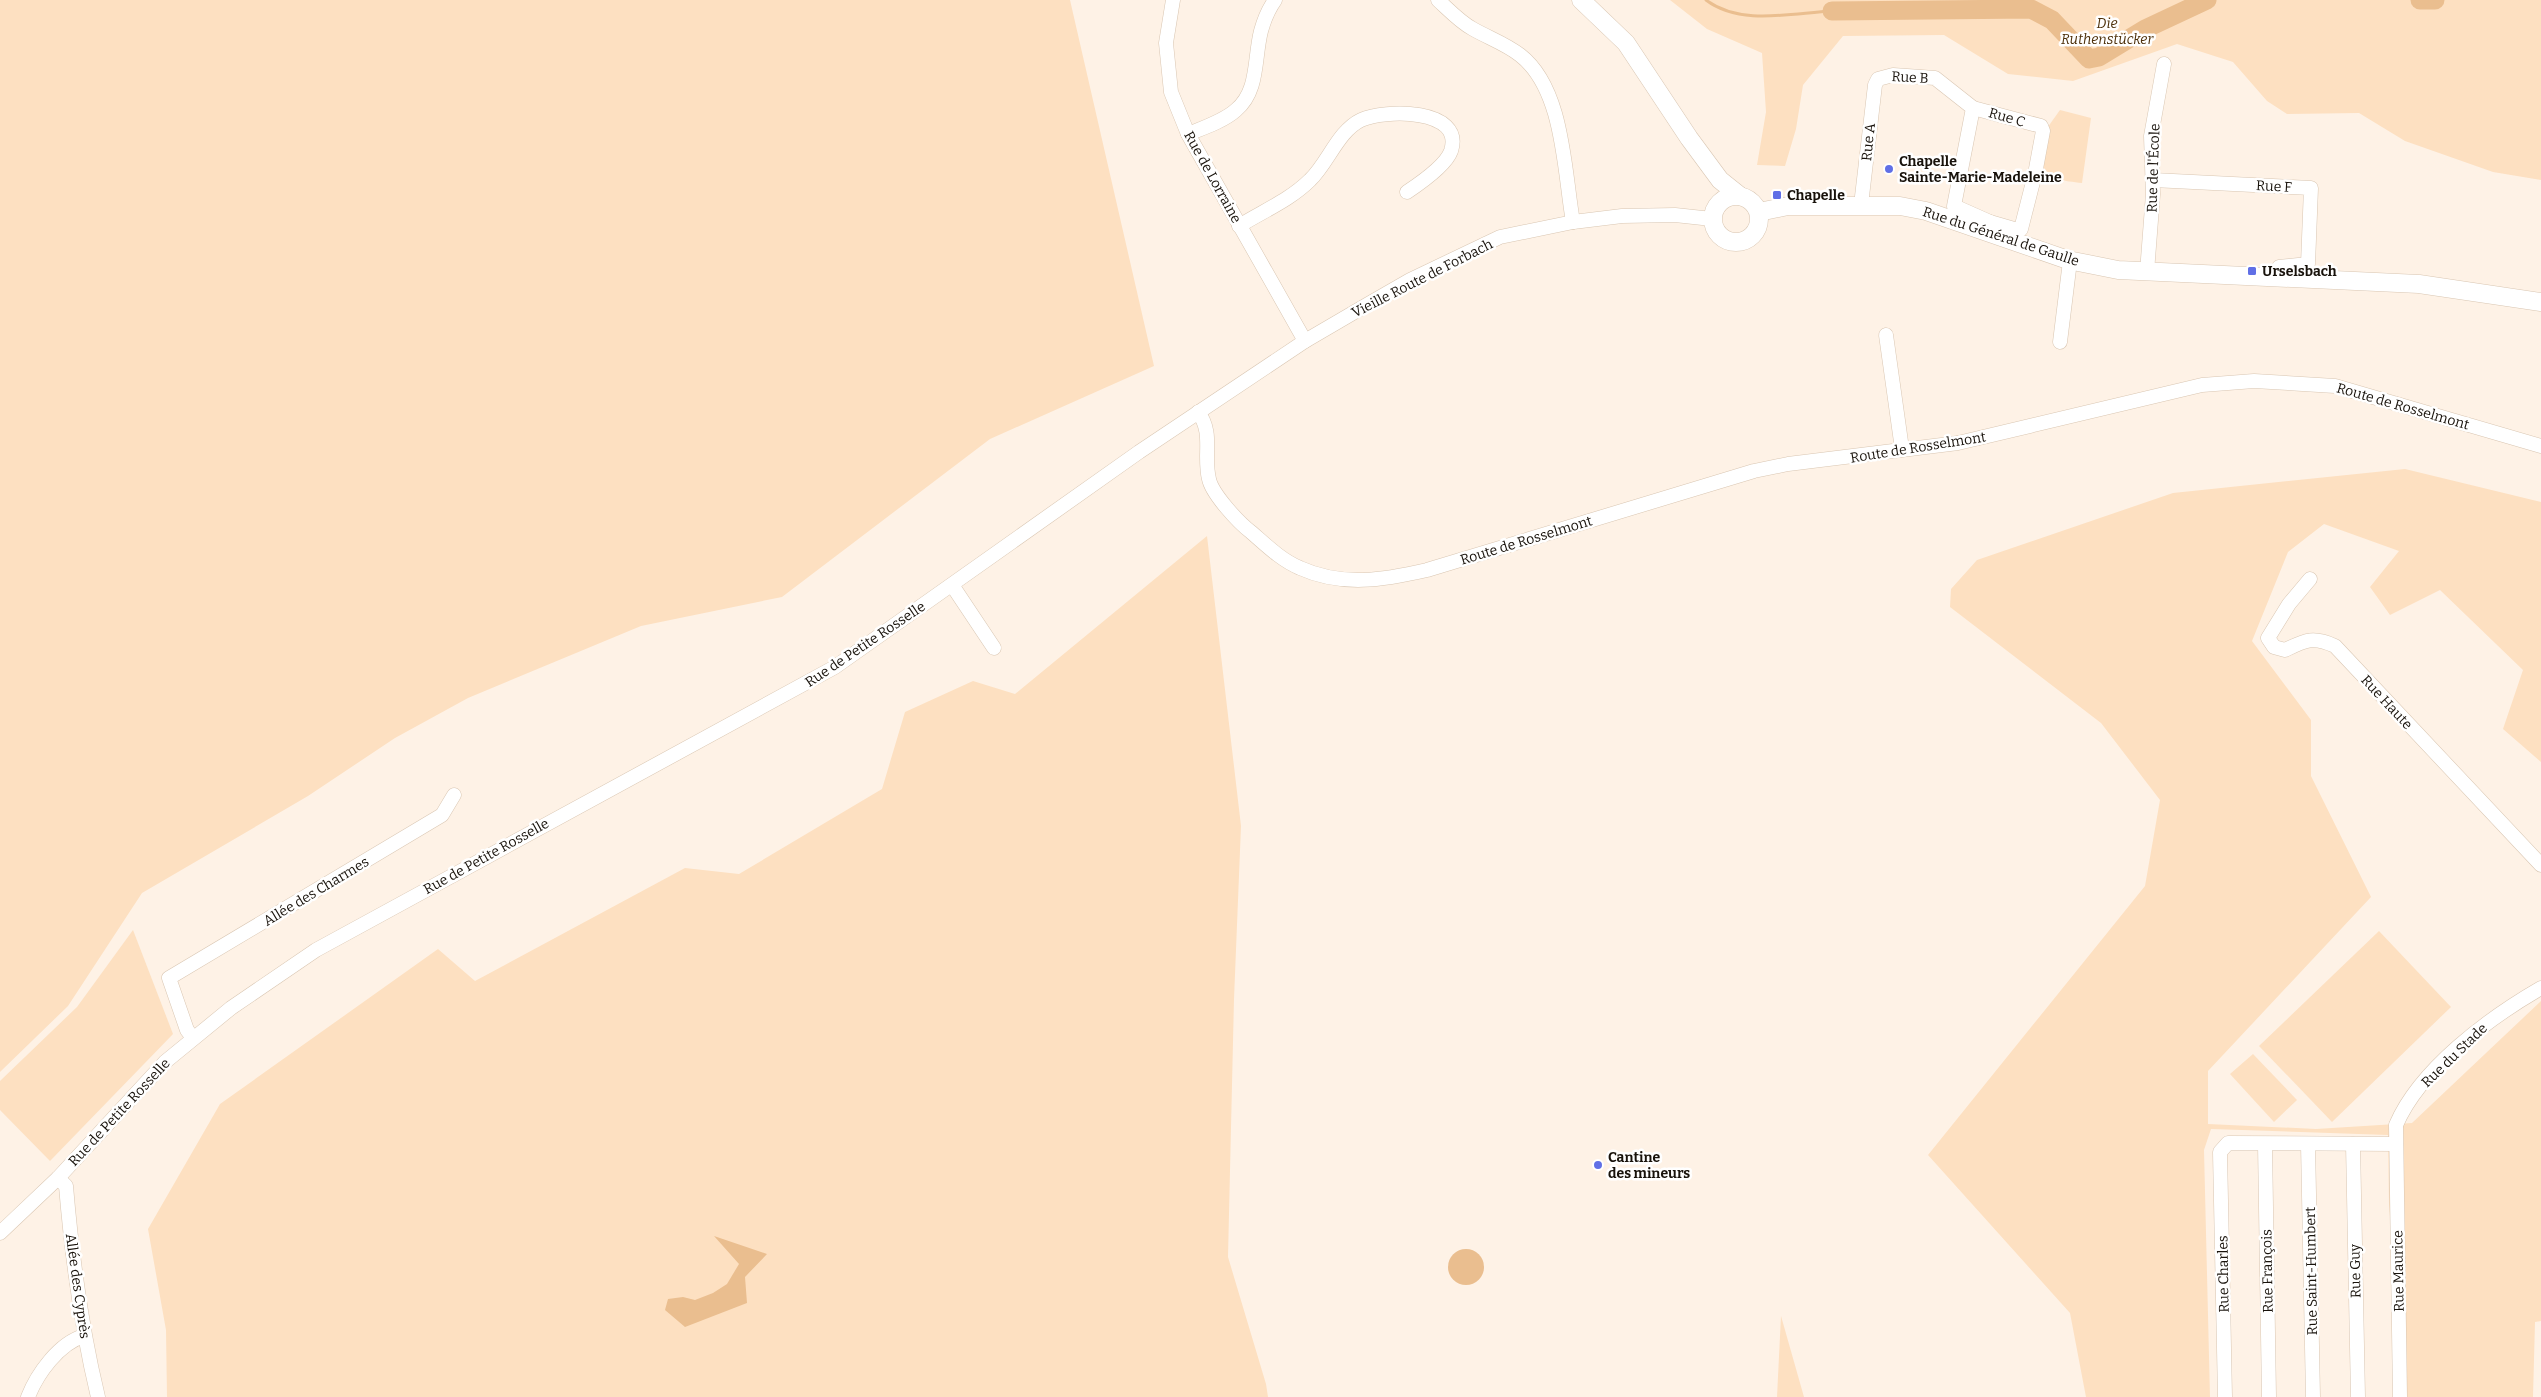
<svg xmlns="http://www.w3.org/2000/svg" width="2541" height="1397" font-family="Bitter,serif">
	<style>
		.green { fill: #fde0c1 }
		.water { fill: #eabe8f }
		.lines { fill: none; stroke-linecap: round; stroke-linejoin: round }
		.stream { stroke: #eabe8f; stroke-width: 3 }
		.river { stroke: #eabe8f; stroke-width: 19 }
		.minor-casing { stroke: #d9c6b2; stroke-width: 15 }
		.major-casing { stroke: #d9c6b2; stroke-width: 19 }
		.minor { stroke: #fff; stroke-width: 14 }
		.major { stroke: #fff; stroke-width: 18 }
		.poi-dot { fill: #606fe6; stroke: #fff; stroke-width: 2 }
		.labels { text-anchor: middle; stroke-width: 5; stroke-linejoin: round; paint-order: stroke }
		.park-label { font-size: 14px; font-style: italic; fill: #4d300a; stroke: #fff }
		.street-label { font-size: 14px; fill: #18120b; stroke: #fff }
		.poi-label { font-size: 14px; font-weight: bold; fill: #18120b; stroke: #fff; text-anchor: start }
	</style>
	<rect width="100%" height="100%" fill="#fef2e6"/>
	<g class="green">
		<polygon points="0,0 1070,0 1154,366 990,439 782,597 641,626 468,698 395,738 308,796 142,893 68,1006 0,1072"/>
		<polygon points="1670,0 2541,0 2541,180 2493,172 2405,141 2359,113 2287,114 2267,101 2233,62 2177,44 2073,81 2008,74 1944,35 1843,36 1803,85 1796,129 1785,166 1757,165 1766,112 1762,53 1707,29"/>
		<path d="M 2060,110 L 2091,118 L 2082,183 C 2064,181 2050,180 2041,163 L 2045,131 Z"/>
		<polygon points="2405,469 2541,502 2541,762 2503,729 2523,670 2440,590 2390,615 2370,587 2399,551 2324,524 2288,552 2252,641 2311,720 2311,776 2371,897 2208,1071 2208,1124 2316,1129 2412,1123 2541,1001 2541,1321 2535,1322 2533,1397 2405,1397 2389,1204 2388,1135 2211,1129 2204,1150 2210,1397 2086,1397 2070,1313 1928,1155 2145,886 2160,800 2101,723 1950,607 1951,589 1977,560 2173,493"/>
		<polygon points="1207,536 1241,826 1234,999 1228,1257 1266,1384 1268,1397 167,1397 166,1330 148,1229 220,1104 438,949 475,981 685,868 739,874 882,789 905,712 973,681 1015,694"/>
		<polygon points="133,930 173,1034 50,1161 0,1110 0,1081 77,1007"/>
		<polygon points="2379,931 2451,1007 2332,1122 2259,1046"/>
		<polygon points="2253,1054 2297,1100 2274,1122 2230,1074"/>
		<polygon points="1781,1316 1804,1397 1777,1397"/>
	</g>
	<g class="water">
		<polygon points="714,1236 767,1254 745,1277 747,1303 685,1327 665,1310 668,1299 683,1297 695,1300 713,1293 727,1284 739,1264"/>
		<circle cx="1466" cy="1267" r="18"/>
	</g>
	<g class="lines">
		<path class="stream" d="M 1706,0 C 1740,26 1792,13 1832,11"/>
		<g class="river">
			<polyline points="2420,0 2435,0"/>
			<polyline points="1832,11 2031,9 2052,20 2089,59 2099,57 2145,29 2207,0"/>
		</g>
		<g class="minor-casing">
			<g id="minor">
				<polyline points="1173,0 1166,43 1171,92 1188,134 1305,341"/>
				<path d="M 1438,0 C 1449,10 1460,22 1473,29 C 1489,38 1506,44 1520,55 C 1564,89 1564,171 1573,222"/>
				<polyline points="1973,108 2041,126 2043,131 2035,174 2021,229 2014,229 1990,222 1987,230"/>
				<path d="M 1188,134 C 1203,128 1224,121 1236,110 C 1259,91 1254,58 1261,31 C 1264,20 1268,10 1275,0"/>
				<polyline points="2153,180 2311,188 2308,264 2279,267 2279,278"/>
				<polyline points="1861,205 1875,85 1878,79 1893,75 1935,78 1973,108 1954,206 1990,222"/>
				<path d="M 1239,226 C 1263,211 1290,200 1310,180 C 1328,163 1338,131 1361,120 C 1384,109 1465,108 1451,151 C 1446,165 1419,184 1407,192"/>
				<polyline points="2147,272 2153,194 2151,136 2164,64"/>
				<polyline points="1886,335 1902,449"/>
				<polyline points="2060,342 2070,261"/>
				<path d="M 1198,412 C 1214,433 1203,455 1209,479 C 1212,494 1239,523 1251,532 C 1266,545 1281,560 1300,568 C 1342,587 1384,580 1427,570 L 1754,471 L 1788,464 L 1958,443 L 2202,385 L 2254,381 L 2335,386 L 2541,446"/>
				<path d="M 2310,579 L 2289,604 L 2268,638 L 2274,647 L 2285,650 C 2306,640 2313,636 2335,646 L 2541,865"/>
				<polyline points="952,585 994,648"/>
				<polyline points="193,1038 187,1030 169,978 442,815 454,795"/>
				<polyline points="2265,1144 2269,1397"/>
				<polyline points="2308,1144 2313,1397"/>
				<polyline points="2353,1144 2358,1397"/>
				<path d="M 58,1178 L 66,1186 C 72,1257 81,1327 98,1397"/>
				<polyline points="0,1233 58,1178 165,1062 231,1008 316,950 835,667 1139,452 1305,341 1370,303 1410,280 1500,237 1573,222 1622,216 1675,215 1712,219"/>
				<path d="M 28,1397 C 37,1374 59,1343 84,1336"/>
				<polyline points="2225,1397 2220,1152 2228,1143 2396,1144"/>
				<path d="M 2400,1397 L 2396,1125 C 2420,1069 2489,1018 2541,988"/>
			</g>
		</g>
		<g class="major-casing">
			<g id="major">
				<polyline points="1581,0 1626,43 1689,138 1720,180 1740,196"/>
				<circle cx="1736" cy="219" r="23"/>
				<polyline points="1759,212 1788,206 1900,206 1926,211 2068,260 2118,270 2419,284 2541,302"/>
			</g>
		</g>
		<use href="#minor" class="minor"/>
		<use href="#major" class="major"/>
	</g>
	<g class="poi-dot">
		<circle cx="1889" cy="169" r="5"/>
		<rect x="1772" y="190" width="10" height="10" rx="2.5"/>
		<rect x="2247" y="266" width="10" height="10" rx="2.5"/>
		<circle cx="1598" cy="1165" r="5"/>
	</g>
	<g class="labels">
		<g class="park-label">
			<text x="2107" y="28">Die<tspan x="2107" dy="16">Ruthenstücker</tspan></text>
		</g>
		<g class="street-label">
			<text transform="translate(1910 77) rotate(3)" y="5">Rue B</text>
			<text transform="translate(2007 117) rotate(16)" y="5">Rue C</text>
			<text transform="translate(1868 142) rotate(-84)" y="5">Rue A</text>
			<text transform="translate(2153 168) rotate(-88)" y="5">Rue de l'École</text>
			<text transform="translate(1213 177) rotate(61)" y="5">Rue de Lorraine</text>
			<text transform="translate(2274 186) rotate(3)" y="5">Rue F</text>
			<text transform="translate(2001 236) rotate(18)" y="5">Rue du Général de Gaulle</text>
			<text transform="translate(1422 278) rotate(-27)" y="5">Vieille Route de Forbach</text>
			<text transform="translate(2403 406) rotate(16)" y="5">Route de Rosselmont</text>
			<text transform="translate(1918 447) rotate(-9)" y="5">Route de Rosselmont</text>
			<text transform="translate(1526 540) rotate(-17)" y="5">Route de Rosselmont</text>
			<text transform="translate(865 644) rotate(-34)" y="5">Rue de Petite Rosselle</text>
			<text transform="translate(2387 702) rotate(47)" y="5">Rue Haute</text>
			<text transform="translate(486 856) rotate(-29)" y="5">Rue de Petite Rosselle</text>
			<text transform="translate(316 891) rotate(-31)" y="5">Allée des Charmes</text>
			<text transform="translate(2454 1055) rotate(-44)" y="5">Rue du Stade</text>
			<text transform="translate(119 1112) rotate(-47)" y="5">Rue de Petite Rosselle</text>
			<text transform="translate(2267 1271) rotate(-91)" y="5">Rue François</text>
			<text transform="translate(2311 1271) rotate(-91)" y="5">Rue Saint-Humbert</text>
			<text transform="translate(2355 1271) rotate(-91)" y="5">Rue Guy</text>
			<text transform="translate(2398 1271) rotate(-91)" y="5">Rue Maurice</text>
			<text transform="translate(2223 1274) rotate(-91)" y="5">Rue Charles</text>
			<text transform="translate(78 1286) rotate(82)" y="5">Allée des Cyprès</text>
		</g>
		<g class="poi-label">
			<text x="1899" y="166">Chapelle<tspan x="1899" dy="16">Sainte-Marie-Madeleine</tspan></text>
			<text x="1787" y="200">Chapelle</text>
			<text x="2262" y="276">Urselsbach</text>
			<text x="1608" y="1162">Cantine<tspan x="1608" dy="16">des mineurs</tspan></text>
		</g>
	</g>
</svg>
